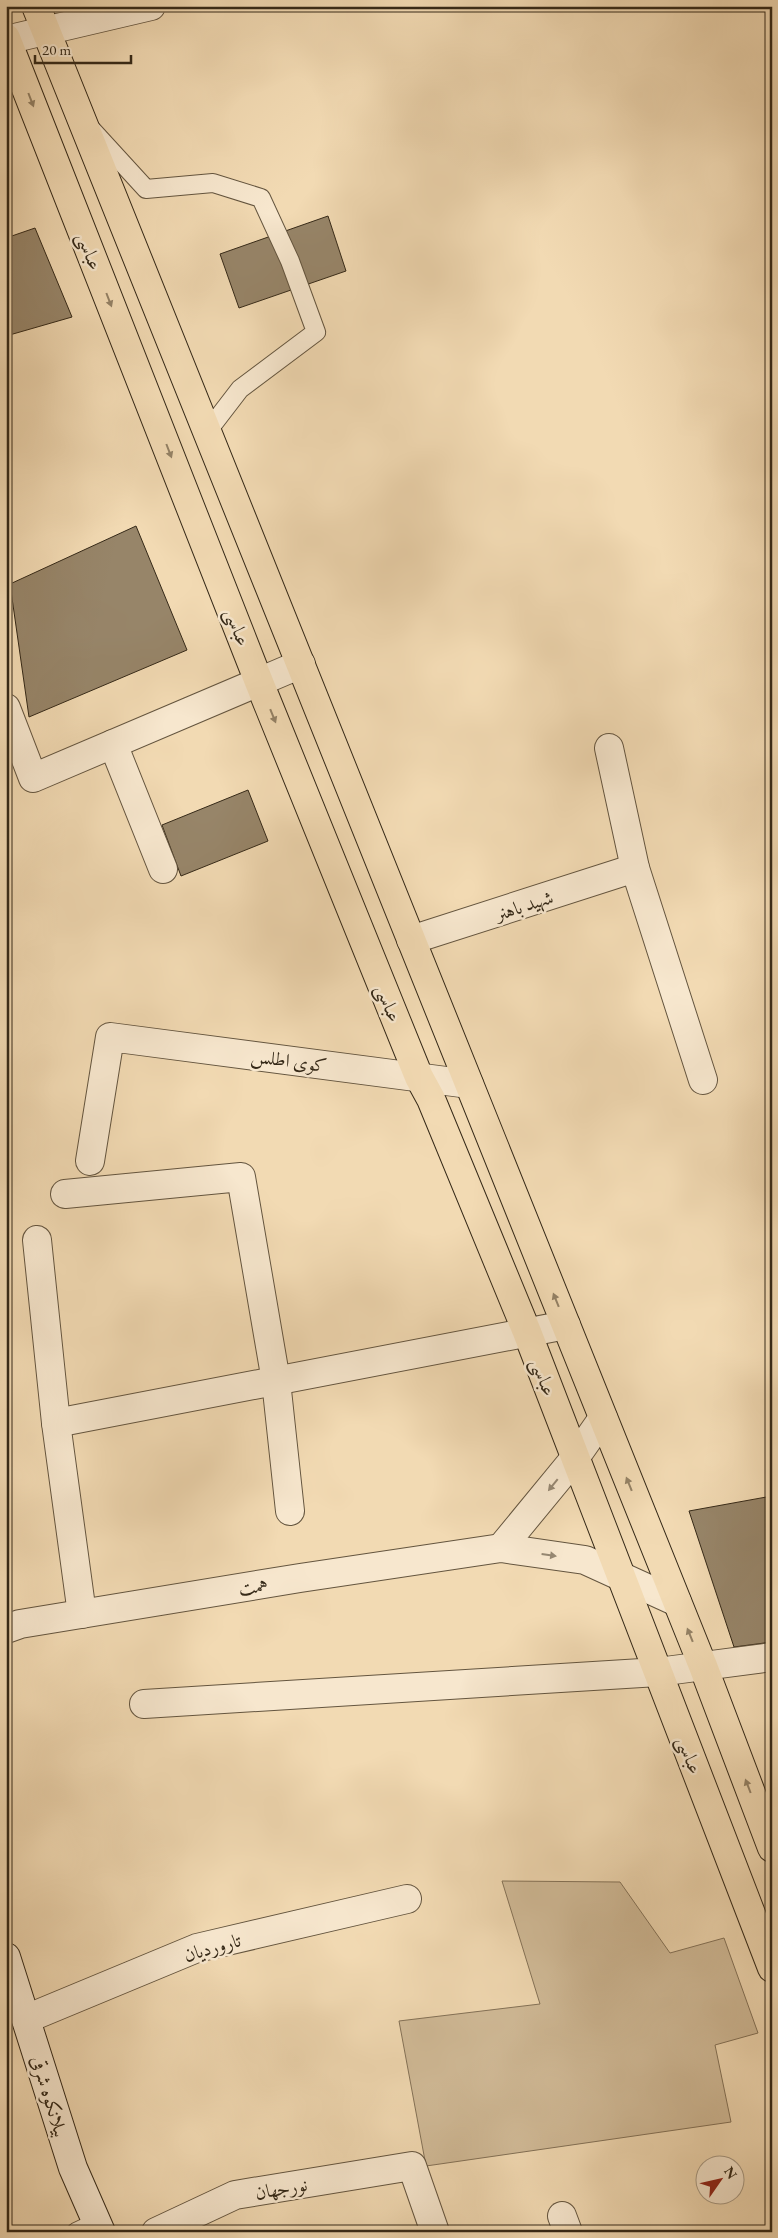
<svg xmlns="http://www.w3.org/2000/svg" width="778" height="2238" font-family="'EB Garamond',Amiri,serif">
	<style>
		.green { fill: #d2bc99; stroke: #847258 }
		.building { fill: #978569; stroke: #352918 }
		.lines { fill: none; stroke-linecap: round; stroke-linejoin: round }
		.service-casing { stroke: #64553f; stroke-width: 20 }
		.minor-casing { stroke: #64553f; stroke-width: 30 }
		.tertiary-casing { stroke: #64553f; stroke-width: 30 }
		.secondary-casing { stroke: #352918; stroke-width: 30 }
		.primary-casing { stroke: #352918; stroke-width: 30 }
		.service { stroke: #f7e7ce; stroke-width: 18 }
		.minor { stroke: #f7e7ce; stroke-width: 28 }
		.tertiary { stroke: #f7e7ce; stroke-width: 28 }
		.secondary { stroke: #f7e7ce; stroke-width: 28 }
		.primary { stroke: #f2dab3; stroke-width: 28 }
		.oneway { fill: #948266 }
		.oneway2 { fill: #968873 }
		.labels { text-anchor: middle; stroke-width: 5; stroke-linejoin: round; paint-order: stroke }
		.street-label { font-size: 19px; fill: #352918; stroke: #f7e7ce }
	</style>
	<rect width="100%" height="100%" fill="#f2dab3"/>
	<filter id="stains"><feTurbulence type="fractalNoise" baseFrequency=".004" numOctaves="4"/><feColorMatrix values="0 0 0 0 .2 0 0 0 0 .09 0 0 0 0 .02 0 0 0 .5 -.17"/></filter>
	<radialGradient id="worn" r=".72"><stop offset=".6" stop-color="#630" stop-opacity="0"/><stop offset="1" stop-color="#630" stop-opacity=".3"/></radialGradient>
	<polygon class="green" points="502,1881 620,1882 670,1953 724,1938 758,2033 715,2045 731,2122 426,2166 399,2021 540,2004"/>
	<g class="building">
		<polygon points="328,216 346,271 239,308 220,254"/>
		<polygon points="35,228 72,317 6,336 6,238"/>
		<polygon points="136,526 187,650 29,717 10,584"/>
		<polygon points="248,790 268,841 181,876 162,825"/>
		<polygon points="772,1496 772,1642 734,1647 689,1511"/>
	</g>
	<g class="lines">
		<g class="service-casing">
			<g id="service">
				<polyline points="92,130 146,189 213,183 261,198 290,261 316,332 240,389 207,432"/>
				<polyline points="76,2232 97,2222"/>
			</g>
		</g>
		<g class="minor-casing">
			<g id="minor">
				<polyline points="6,40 151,6"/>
				<polyline points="6,708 33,778 301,664"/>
				<polyline points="113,744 163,869"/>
				<polyline points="609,748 635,868 703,1080"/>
				<polyline points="411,940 635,868"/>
				<polyline points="90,1161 110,1037 469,1084"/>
				<polyline points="65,1194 241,1177 276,1381 290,1511"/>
				<polyline points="37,1240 56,1423 82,1614"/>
				<polyline points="56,1423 566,1325"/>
				<polyline points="144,1704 658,1672 772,1657"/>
				<polyline points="26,2019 197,1948 407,1899"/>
				<polyline points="562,2216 568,2232"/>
				<polyline points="156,2232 235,2195 412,2166 435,2232"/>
			</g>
		</g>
		<g class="tertiary-casing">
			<g id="tertiary">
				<polyline points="501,1548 575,1458 603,1418"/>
				<polyline points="6,1629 20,1624 300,1578 501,1548 585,1560 677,1602"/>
			</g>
		</g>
		<g class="secondary-casing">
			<polyline id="secondary" points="6,1957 73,2168 101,2232"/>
		</g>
		<g class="primary-casing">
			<g id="primary">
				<polyline points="36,6 703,1666 772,1848"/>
				<polyline points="6,38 259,682 419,1077 431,1099 527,1332 772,1968"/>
			</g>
		</g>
		<use href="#service" class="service"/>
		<use href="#minor" class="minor"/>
		<use href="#tertiary" class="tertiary"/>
		<use href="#secondary" class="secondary"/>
		<use href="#primary" class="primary"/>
	</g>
	<defs><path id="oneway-solid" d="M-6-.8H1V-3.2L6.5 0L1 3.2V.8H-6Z" transform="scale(1.25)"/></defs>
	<g class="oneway">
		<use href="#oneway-solid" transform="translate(31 100) rotate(69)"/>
		<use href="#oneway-solid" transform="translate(109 300) rotate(69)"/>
		<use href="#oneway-solid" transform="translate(169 451) rotate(69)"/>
		<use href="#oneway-solid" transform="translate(273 716) rotate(68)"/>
		<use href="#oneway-solid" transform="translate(556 1300) rotate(-112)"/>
		<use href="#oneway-solid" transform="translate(629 1484) rotate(-112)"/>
		<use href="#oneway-solid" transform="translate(690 1635) rotate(-112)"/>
		<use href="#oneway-solid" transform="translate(748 1786) rotate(-111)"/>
	</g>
	<g class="oneway2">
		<use href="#oneway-solid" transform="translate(553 1485) rotate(129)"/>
		<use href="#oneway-solid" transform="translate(549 1555) rotate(8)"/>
	</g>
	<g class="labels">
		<g class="street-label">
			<text transform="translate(90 251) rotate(69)" y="7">عباسى</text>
			<text transform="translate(238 627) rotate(69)" y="7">عباسى</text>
			<text transform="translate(524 905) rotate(-18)" y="7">شهید باهنر</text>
			<text transform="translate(389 1003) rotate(68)" y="7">عباسى</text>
			<text transform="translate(289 1060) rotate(8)" y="7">کوی اطلس</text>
			<text transform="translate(544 1377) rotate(69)" y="7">عباسى</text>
			<text transform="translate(253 1586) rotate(-9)" y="7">همت</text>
			<text transform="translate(690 1755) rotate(69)" y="7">عباسى</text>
			<text transform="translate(212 1947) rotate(-16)" y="7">تاروردیان</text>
			<text transform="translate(50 2096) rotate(73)" y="7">بیلانکوه شرقی</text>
			<text transform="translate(281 2188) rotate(-10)" y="7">نورجهان</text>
		</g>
	</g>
	<rect width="778" height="2238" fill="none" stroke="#f2dab3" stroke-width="25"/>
	<rect x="8" y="8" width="763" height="2223" fill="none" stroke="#352918" stroke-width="2.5"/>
	<rect x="12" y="12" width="753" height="2213" fill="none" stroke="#352918"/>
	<g transform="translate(720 2180) rotate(56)"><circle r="24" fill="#f7e7ce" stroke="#a99b85"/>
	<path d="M0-4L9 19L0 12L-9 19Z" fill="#8f2418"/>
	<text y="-8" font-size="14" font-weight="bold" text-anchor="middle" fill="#352918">N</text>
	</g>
	<path d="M35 55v8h96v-8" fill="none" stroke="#352918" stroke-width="2.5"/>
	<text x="42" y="55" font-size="15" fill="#352918" stroke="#f7e7ce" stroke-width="4" paint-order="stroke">20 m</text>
	<rect width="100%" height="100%" filter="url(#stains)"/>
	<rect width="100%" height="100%" fill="url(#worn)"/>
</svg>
